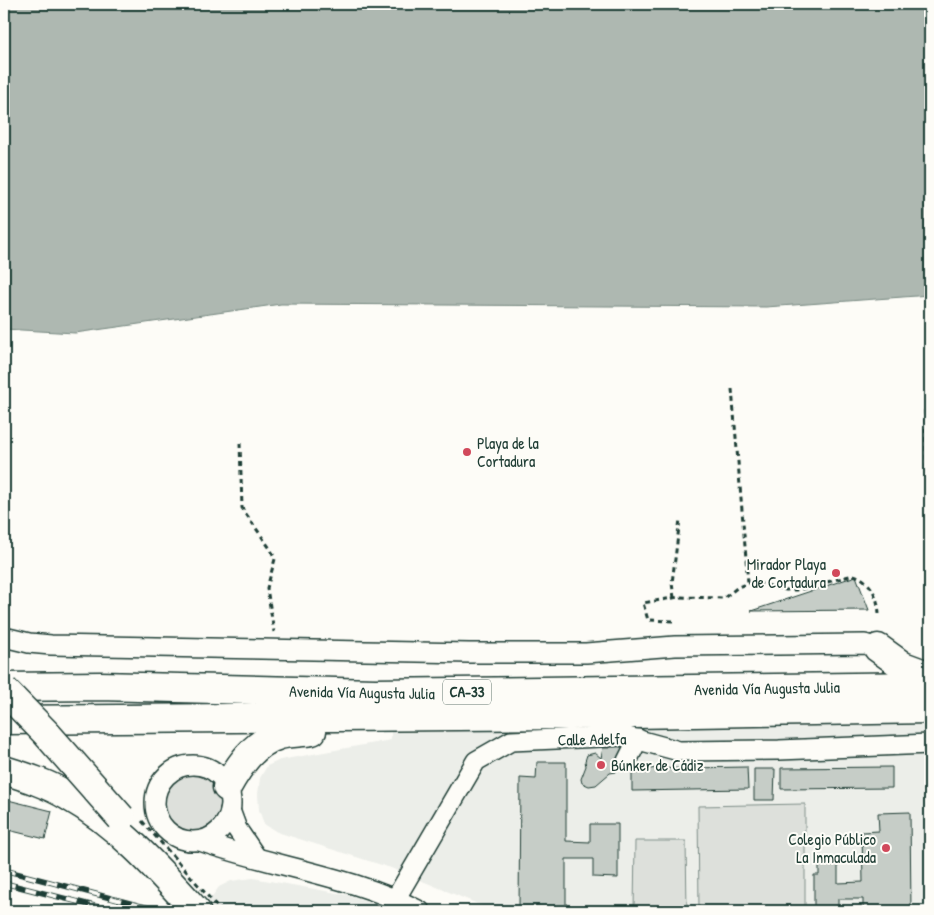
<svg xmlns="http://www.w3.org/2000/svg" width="934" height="915" font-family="'Patrick Hand',sans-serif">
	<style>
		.built { fill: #eceee9 }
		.green { fill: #dde0db; stroke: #7e8e88 }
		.water { fill: #aeb8b1; stroke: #75877f }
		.building { fill: #c6cdc7; stroke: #1f3d34 }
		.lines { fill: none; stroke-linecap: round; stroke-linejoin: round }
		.minor-casing { stroke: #1f3d34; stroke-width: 22 }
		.highway-casing { stroke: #1f3d34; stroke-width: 31 }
		.path { stroke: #1f3d34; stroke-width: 3; stroke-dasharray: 5 4; stroke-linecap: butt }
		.minor { stroke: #fdfcf7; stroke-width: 19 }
		.highway { stroke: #fdfcf7; stroke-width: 28 }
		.rail-casing { stroke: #1f3d34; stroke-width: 5.5 }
		.rail { stroke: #fdfcf7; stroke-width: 4; stroke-dasharray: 11; stroke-linecap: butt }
		.highway-bridge-casing { stroke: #1f3d34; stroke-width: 31; stroke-linecap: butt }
		.path-bridge { stroke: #1f3d34; stroke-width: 3; stroke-dasharray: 5 4; stroke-linecap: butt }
		.highway-bridge { stroke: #fdfcf7; stroke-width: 28 }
		.poi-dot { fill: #d1495b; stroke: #fdfcf7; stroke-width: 2 }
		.labels { text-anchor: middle; stroke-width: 4; stroke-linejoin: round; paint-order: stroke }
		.shield { fill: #fdfcf7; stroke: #62766e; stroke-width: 1 }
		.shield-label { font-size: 15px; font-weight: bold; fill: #1f3d34 }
		.poi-label { font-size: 16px; fill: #1f3d34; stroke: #fdfcf7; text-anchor: start }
		.street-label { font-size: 16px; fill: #1f3d34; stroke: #fdfcf7 }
	</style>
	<rect width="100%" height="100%" fill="#fdfcf7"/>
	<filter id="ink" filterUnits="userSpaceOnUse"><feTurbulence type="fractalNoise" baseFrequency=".02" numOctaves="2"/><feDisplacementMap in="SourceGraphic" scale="10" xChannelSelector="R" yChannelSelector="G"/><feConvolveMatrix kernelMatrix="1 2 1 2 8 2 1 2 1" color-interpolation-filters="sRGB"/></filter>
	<g filter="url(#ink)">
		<g class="built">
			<polygon points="930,723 930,911 487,911 485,907 391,868 277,832 264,824 259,810 258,794 260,778 267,766 280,760 391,740 391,728"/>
			<polygon points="253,878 348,895 400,911 203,911 207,903 219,887 231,881"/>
		</g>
		<g class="green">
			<circle cx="194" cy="803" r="29"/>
			<polygon points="805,804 805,911 699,911 698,806"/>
			<polygon points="635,841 686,841 687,911 634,911"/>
		</g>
		<polygon class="water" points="4,4 930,4 930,295 766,307 281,304 75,333 4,329"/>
		<g class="building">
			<polygon points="856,576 869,610 751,611"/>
			<polygon points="619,744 620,747 630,746 621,762 617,763 616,772 610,773 596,785 589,786 582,783 581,779 586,766 585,761 587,755 595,753 601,758 603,748 610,748 611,745"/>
			<polygon points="537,762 566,762 566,841 590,842 590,824 618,824 618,878 593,877 593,859 566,859 566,910 519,911 520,778 536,779"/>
			<polygon points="747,767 748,789 632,791 632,769"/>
			<polygon points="892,767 892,788 781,789 781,768"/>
			<polygon points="754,769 775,769 774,800 754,800"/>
			<polygon points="4,799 52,811 45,839 4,829"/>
			<polygon points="910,812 911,911 863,911 863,899 838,899 838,911 814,911 814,875 819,875 819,865 838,865 838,883 863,882 862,832 879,831 878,813"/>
		</g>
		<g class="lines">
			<g class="minor-casing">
				<g id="minor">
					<polyline points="4,637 29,643 51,645 469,653 586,653 675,646 865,644 878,648"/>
					<polyline points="627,761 638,739"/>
					<circle cx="193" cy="803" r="38"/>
					<polyline points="230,810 237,829 256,857"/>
					<path d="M 200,841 C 273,867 351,875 420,911"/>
					<polyline points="396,898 476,761 511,741 624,736 679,751 779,750 930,744"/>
				</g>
			</g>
			<g class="highway-casing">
				<g id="highway">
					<polyline points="878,648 903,666 930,676"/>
					<polyline points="4,687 100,686 375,693 930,686"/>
					<polyline points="4,720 572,715 930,709"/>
					<path d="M 4,770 C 26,777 48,784 68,796 C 118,824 158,869 196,911"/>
					<path d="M 227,787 C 239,766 254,742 280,735 C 290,732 301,733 312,731"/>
				</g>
			</g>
			<g class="path">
				<polyline points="732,389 748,583"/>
				<polyline points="925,410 930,574"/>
				<polyline points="240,443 242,508 271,550 275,559 267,588 274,632"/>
				<polyline points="674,598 672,583 680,519"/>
				<path d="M 673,621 L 648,620 L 643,603 L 679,597 L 724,598 L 738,587 L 748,583 L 757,583 L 786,590 L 798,590 L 853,575 C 871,579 879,599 879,616"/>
			</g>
			<use href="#minor" class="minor"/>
			<use href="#highway" class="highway"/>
			<g class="rail-casing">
				<g id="rail">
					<polyline points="4,870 160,911"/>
					<polyline points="4,883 114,911"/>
				</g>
			</g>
			<use href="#rail" class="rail"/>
			<g class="highway-bridge-casing">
				<polyline id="highway-bridge" points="4,690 46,733 121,818"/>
			</g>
			<polyline class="path-bridge" points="142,821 221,911"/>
			<use href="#highway-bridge" class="highway-bridge"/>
		</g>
	</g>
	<g class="poi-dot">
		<circle cx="467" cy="452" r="5"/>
		<circle cx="836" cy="573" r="5"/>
		<circle cx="601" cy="765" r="5"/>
		<circle cx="886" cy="848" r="5"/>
	</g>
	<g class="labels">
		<rect class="shield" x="443" y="679.5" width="48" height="25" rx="4"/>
		<g class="shield-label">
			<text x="467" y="697">CA-33</text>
		</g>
		<g class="poi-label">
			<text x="477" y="449">Playa de la<tspan x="477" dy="18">Cortadura</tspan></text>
			<text x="826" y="570" text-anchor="end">Mirador Playa<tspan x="826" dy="18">de Cortadura</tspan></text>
			<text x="611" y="771">Búnker de Cádiz</text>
			<text x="876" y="845" text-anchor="end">Colegio Público<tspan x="876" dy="18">La Inmaculada</tspan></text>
		</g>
		<g class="street-label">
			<text transform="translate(767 688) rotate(-1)" y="6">Avenida Vía Augusta Julia</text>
			<text transform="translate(362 692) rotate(1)" y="6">Avenida Vía Augusta Julia</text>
			<text transform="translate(592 739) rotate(-1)" y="6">Calle Adelfa</text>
		</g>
	</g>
	<rect width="934" height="915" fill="none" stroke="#fdfcf7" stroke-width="20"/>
	<rect x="10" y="10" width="914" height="895" fill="none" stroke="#1f3d34" stroke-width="2" filter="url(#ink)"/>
</svg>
